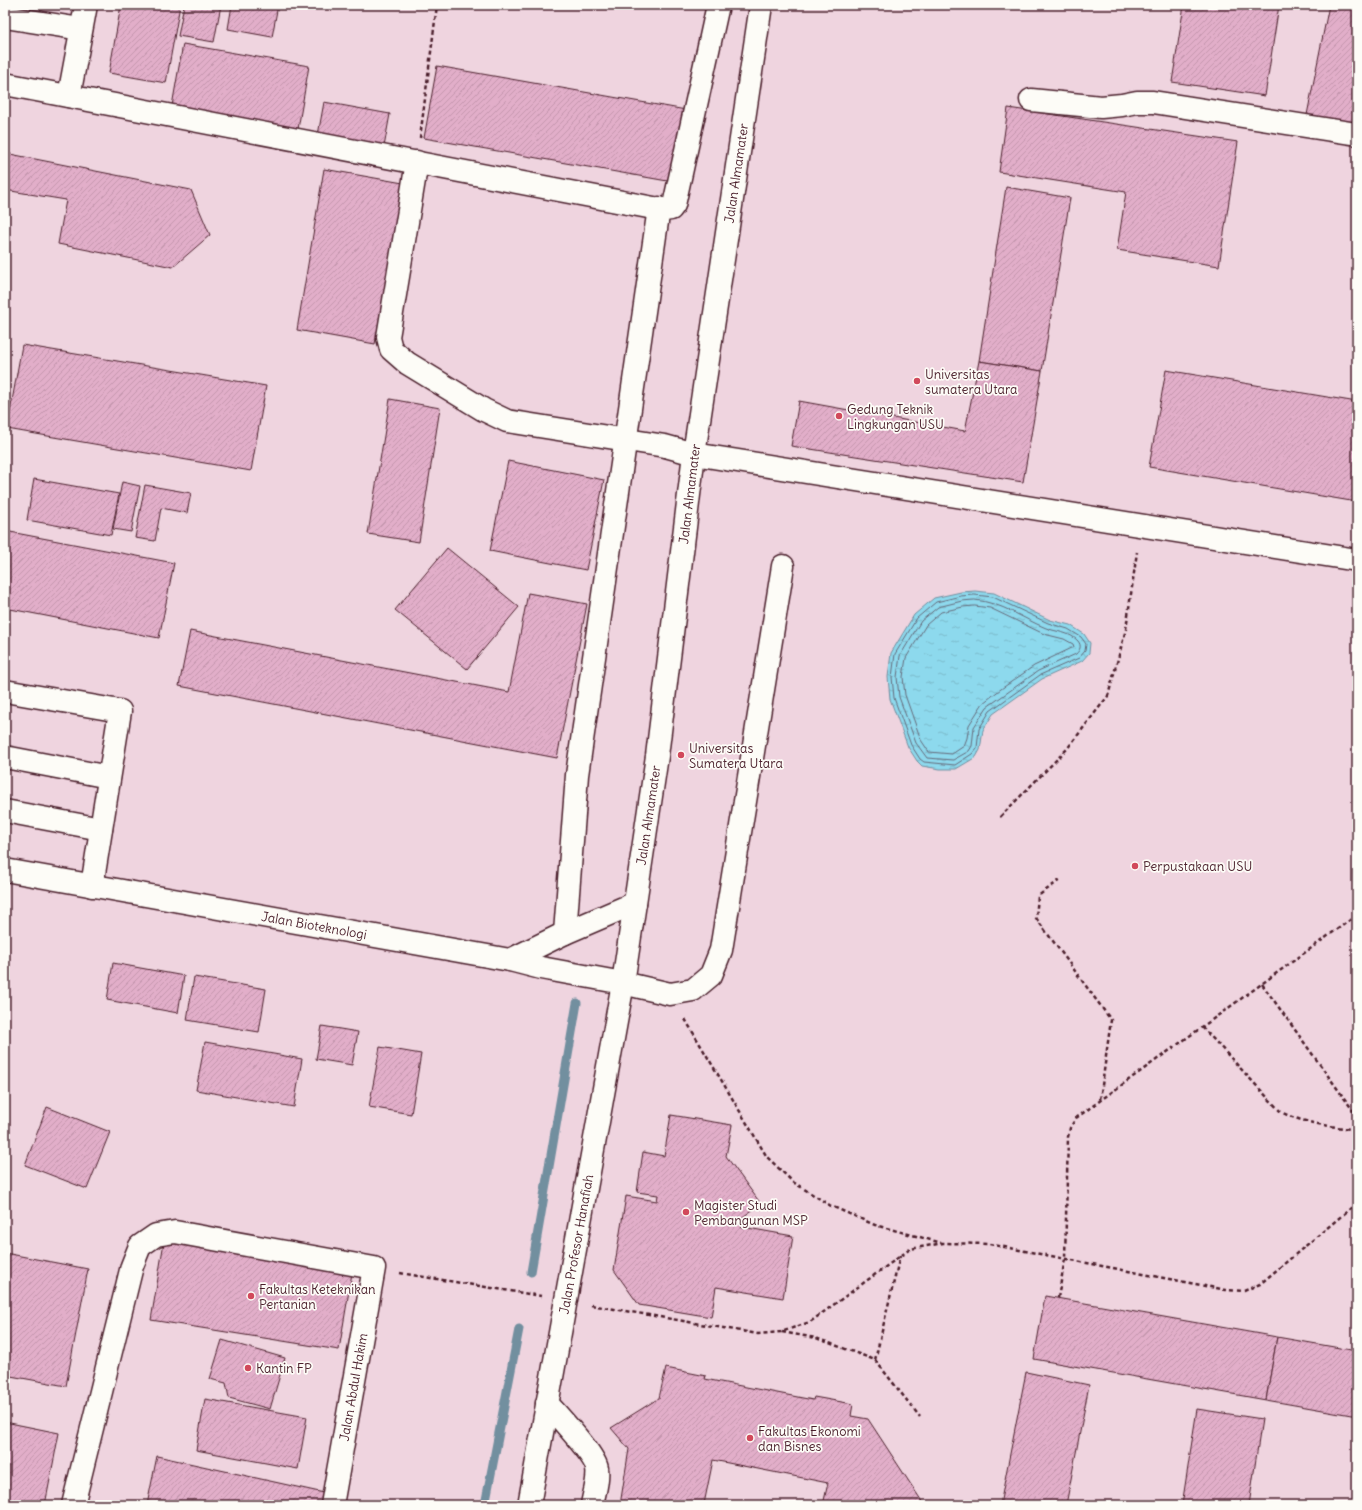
<svg xmlns="http://www.w3.org/2000/svg" width="1362" height="1510" font-family="Delius,sans-serif">
	<style>
		.built { fill: #efd4df }
		.water { fill: url(#water-ripples); stroke: #728f9f }
		.lines { fill: none; stroke-linecap: round; stroke-linejoin: round }
		.shore { stroke: #656979; stroke-width: 1 }
		.stream { stroke: #728f9f; stroke-width: 9 }
		.building { fill: url(#building-hatch); stroke: #4a1f2b }
		.minor-casing { stroke: #4a1f2b; stroke-width: 25 }
		.path { stroke: #4a1f2b; stroke-width: 2.5; stroke-dasharray: 4 3; stroke-linecap: butt }
		.minor { stroke: #fdfcf7; stroke-width: 22 }
		.poi-dot { fill: #d1495b; stroke: #fdfcf7; stroke-width: 1.5 }
		.labels { text-anchor: middle; stroke-width: 3.5; stroke-linejoin: round; paint-order: stroke }
		.street-label { font-size: 13px; fill: #4a1f2b; stroke: #fdfcf7 }
		.poi-label { font-size: 13px; fill: #4a1f2b; stroke: #fdfcf7; text-anchor: start }
	</style>
	<defs>
		<pattern id="water-ripples" width="26" height="14" patternUnits="userSpaceOnUse"><rect width="26" height="14" fill="#8dd9ed"/><path d="M2 4q2-2 4 0t4 0M15 11q2-2 4 0t4 0" fill="none" stroke="#7bbacb"/></pattern>
		<pattern id="building-hatch" width="6" height="6" patternUnits="userSpaceOnUse"><rect width="6" height="6" fill="#e2aec9"/><path d="M-1 1l2-2M0 6l6-6M5 7l2-2" fill="none" stroke="#c395ad"/></pattern>
	</defs>
	<rect width="100%" height="100%" fill="#f5e5e9"/>
	<filter id="ink" filterUnits="userSpaceOnUse"><feTurbulence type="fractalNoise" baseFrequency=".025" numOctaves="2"/><feDisplacementMap in="SourceGraphic" scale="8" xChannelSelector="R" yChannelSelector="G"/><feConvolveMatrix kernelMatrix="1 2 1 2 8 2 1 2 1" color-interpolation-filters="sRGB"/></filter>
	<g filter="url(#ink)">
		<rect class="built" x="5" y="5" width="1352" height="1500"/>
		<polygon class="water" points="975,591 994,593 1050,620 1070,625 1084,634 1090,643 1089,653 1082,661 1042,679 993,714 983,730 980,750 976,757 956,769 940,769 922,766 917,761 908,747 890,699 888,677 891,653 914,615 934,598 961,592"/>
		<g class="lines">
			<g class="shore">
				<polygon points="975,595 993,597 1048,623 1068,629 1081,637 1086,644 1085,651 1079,658 1040,675 990,711 979,729 977,748 972,754 955,765 924,762 920,759 911,745 894,698 892,677 895,654 917,618 936,602 961,596"/>
				<path d="M 975,600 C 1003,603 1021,618 1046,628 C 1056,632 1070,632 1078,641 C 1082,646 1080,650 1076,654 L 1038,671 L 987,707 L 974,727 L 972,746 L 969,751 L 953,760 L 927,758 L 916,743 L 899,697 L 897,677 L 900,656 L 921,621 L 938,607 L 962,601 Z"/>
				<polygon points="975,606 990,608 1044,634 1064,639 1073,644 1074,647 1034,666 1001,689 983,703 969,725 967,738 964,746 952,754 929,752 921,740 905,695 903,677 906,658 926,625 941,612 963,607"/>
			</g>
			<g class="stream">
				<polyline points="531,1272 577,1003"/>
				<polyline points="485,1505 519,1329"/>
			</g>
		</g>
		<g class="building">
			<polygon points="121,5 180,5 166,83 109,73"/>
			<polygon points="184,5 221,5 214,42 178,36"/>
			<polygon points="232,5 278,5 272,37 228,29"/>
			<polygon points="1184,5 1279,5 1265,96 1172,82"/>
			<polygon points="1329,5 1357,5 1357,125 1307,115"/>
			<polygon points="183,44 309,66 298,129 172,106"/>
			<polygon points="437,66 686,110 673,182 424,138"/>
			<polygon points="324,102 390,114 384,147 318,135"/>
			<polygon points="1008,108 1238,142 1219,266 1117,250 1126,192 999,172"/>
			<polygon points="5,153 191,190 210,235 173,267 58,244 66,200 5,190"/>
			<polygon points="324,169 403,183 375,344 297,330"/>
			<polygon points="1006,187 1070,198 1042,371 979,361"/>
			<polygon points="22,345 266,386 251,471 7,429"/>
			<polygon points="979,361 1042,371 1023,482 791,446 799,401 965,431"/>
			<polygon points="1166,370 1357,402 1357,502 1149,467"/>
			<polygon points="390,399 440,408 419,542 368,534"/>
			<polygon points="508,461 604,480 586,570 490,551"/>
			<polygon points="34,479 119,494 111,535 27,520"/>
			<polygon points="122,482 140,486 131,532 113,529"/>
			<polygon points="145,485 191,493 187,513 161,508 155,541 135,538"/>
			<polygon points="5,531 174,563 159,638 5,608"/>
			<polygon points="447,548 519,607 467,669 395,610"/>
			<polygon points="528,593 587,604 557,758 179,686 190,631 509,692"/>
			<polygon points="113,963 184,976 178,1013 107,1000"/>
			<polygon points="194,977 266,989 259,1032 187,1020"/>
			<polygon points="322,1026 358,1032 352,1065 316,1059"/>
			<polygon points="205,1042 302,1059 294,1107 196,1090"/>
			<polygon points="380,1047 421,1054 411,1114 369,1107"/>
			<polygon points="47,1107 110,1132 87,1189 25,1165"/>
			<polygon points="671,1115 732,1125 726,1156 761,1204 737,1221 742,1227 793,1236 783,1298 716,1287 711,1317 639,1305 614,1270 626,1196 657,1201 658,1195 637,1192 643,1152 664,1156"/>
			<polygon points="164,1242 352,1273 339,1350 151,1320"/>
			<polygon points="5,1253 88,1269 66,1386 5,1375"/>
			<polygon points="1045,1296 1277,1337 1266,1400 1034,1359"/>
			<polygon points="1277,1337 1357,1351 1357,1416 1266,1400"/>
			<polygon points="222,1340 285,1358 270,1409 229,1398 226,1383 210,1379"/>
			<polygon points="666,1368 706,1376 705,1379 813,1400 814,1397 853,1404 851,1416 868,1419 923,1503 923,1505 823,1505 828,1483 713,1460 704,1504 711,1505 620,1505 629,1449 611,1428 659,1398"/>
			<polygon points="1026,1372 1089,1385 1066,1505 1000,1505"/>
			<polygon points="205,1399 307,1417 298,1469 196,1450"/>
			<polygon points="1197,1409 1262,1419 1249,1505 1182,1505"/>
			<polygon points="5,1422 59,1433 45,1505 37,1505 5,1499"/>
			<polygon points="157,1456 324,1493 321,1505 147,1505"/>
		</g>
		<g class="lines">
			<g class="minor-casing">
				<g id="minor">
					<polyline points="5,17 81,29"/>
					<polyline points="5,84 664,210 671,209 674,205 718,5"/>
					<polyline points="69,96 86,5"/>
					<polyline points="1031,100 1101,107 1122,105 1137,102 1153,102 1357,134"/>
					<polyline points="417,162 388,337 391,349 407,363 484,410 507,421 665,446 694,454 1357,560"/>
					<polyline points="5,691 120,711 92,886"/>
					<polyline points="5,757 109,777"/>
					<polyline points="5,811 101,829"/>
					<path id="s1" d="M 5,870 L 510,960 L 541,968 L 623,983 L 670,994 L 693,990 L 711,975 L 721,950 L 783,566"/>
					<polyline points="565,933 577,775 659,208"/>
					<polyline points="510,960 565,933 635,903"/>
					<path d="M 547,1403 C 557,1415 596,1456 597,1469 C 599,1480 594,1493 592,1505"/>
					<polyline points="73,1505 132,1266 140,1246 156,1235 175,1232 374,1268 332,1505"/>
					<path id="s2" d="M 529,1505 L 623,983 L 657,756 L 694,454 L 761,5"/>
				</g>
			</g>
			<g class="path">
				<polyline points="420,138 437,5"/>
				<polyline points="1000,817 1067,749 1108,696 1126,629 1137,552"/>
				<polyline points="1060,880 1038,896 1036,918 1111,1020 1100,1100"/>
				<polyline points="1262,984 1357,1116"/>
				<polyline points="685,1019 767,1157 793,1182 831,1206 875,1225 942,1243"/>
				<path d="M 1202,1027 L 1281,1112 C 1304,1124 1332,1126 1357,1130"/>
				<polyline points="400,1273 541,1296"/>
				<polyline points="1058,1298 1065,1259 1068,1137 1070,1128 1076,1118 1357,915"/>
				<polyline points="591,1305 758,1334 781,1332 810,1322 910,1249 943,1243 989,1244 1226,1290 1244,1291 1260,1284 1357,1203"/>
				<polyline points="782,1332 816,1338 875,1360 920,1417"/>
				<polyline points="875,1360 900,1256"/>
			</g>
			<use href="#minor" class="minor"/>
		</g>
	</g>
	<g class="poi-dot">
		<circle cx="917" cy="381" r="4"/>
		<circle cx="839" cy="416" r="4"/>
		<circle cx="681" cy="755" r="4"/>
		<circle cx="1135" cy="866" r="4"/>
		<circle cx="686" cy="1212" r="4"/>
		<circle cx="251" cy="1296" r="4"/>
		<circle cx="248" cy="1368" r="4"/>
		<circle cx="750" cy="1438" r="4"/>
	</g>
	<g class="labels">
		<g class="street-label">
			<text dy="5" stroke="none"><textPath href="#s2" startOffset="1348">Jalan Almamater</textPath></text>
			<text dy="5" stroke="none"><textPath href="#s2" startOffset="1024">Jalan Almamater</textPath></text>
			<text dy="5" stroke="none"><textPath href="#s2" startOffset="700">Jalan Almamater</textPath></text>
			<text dy="5" stroke="none"><textPath href="#s1" startOffset="314">Jalan Bioteknologi</textPath></text>
			<text dy="5" stroke="none"><textPath href="#s2" startOffset="265">Jalan Profesor Hanafiah</textPath></text>
			<text transform="translate(353 1387) rotate(-80)" y="5">Jalan Abdul Hakim</text>
		</g>
		<g class="poi-label">
			<text x="925" y="379">Universitas<tspan x="925" dy="15">sumatera Utara</tspan></text>
			<text x="847" y="414">Gedung Teknik<tspan x="847" dy="15">Lingkungan USU</tspan></text>
			<text x="689" y="753">Universitas<tspan x="689" dy="15">Sumatera Utara</tspan></text>
			<text x="1143" y="871">Perpustakaan USU</text>
			<text x="694" y="1210">Magister Studi<tspan x="694" dy="15">Pembangunan MSP</tspan></text>
			<text x="259" y="1294">Fakultas Keteknikan<tspan x="259" dy="15">Pertanian</tspan></text>
			<text x="256" y="1373">Kantin FP</text>
			<text x="758" y="1436">Fakultas Ekonomi<tspan x="758" dy="15">dan Bisnes</tspan></text>
		</g>
	</g>
	<rect width="1362" height="1510" fill="none" stroke="#fdfcf7" stroke-width="20"/>
	<rect x="10" y="10" width="1342" height="1490" fill="none" stroke="#4a1f2b" stroke-width="1.5" filter="url(#ink)"/>
</svg>
